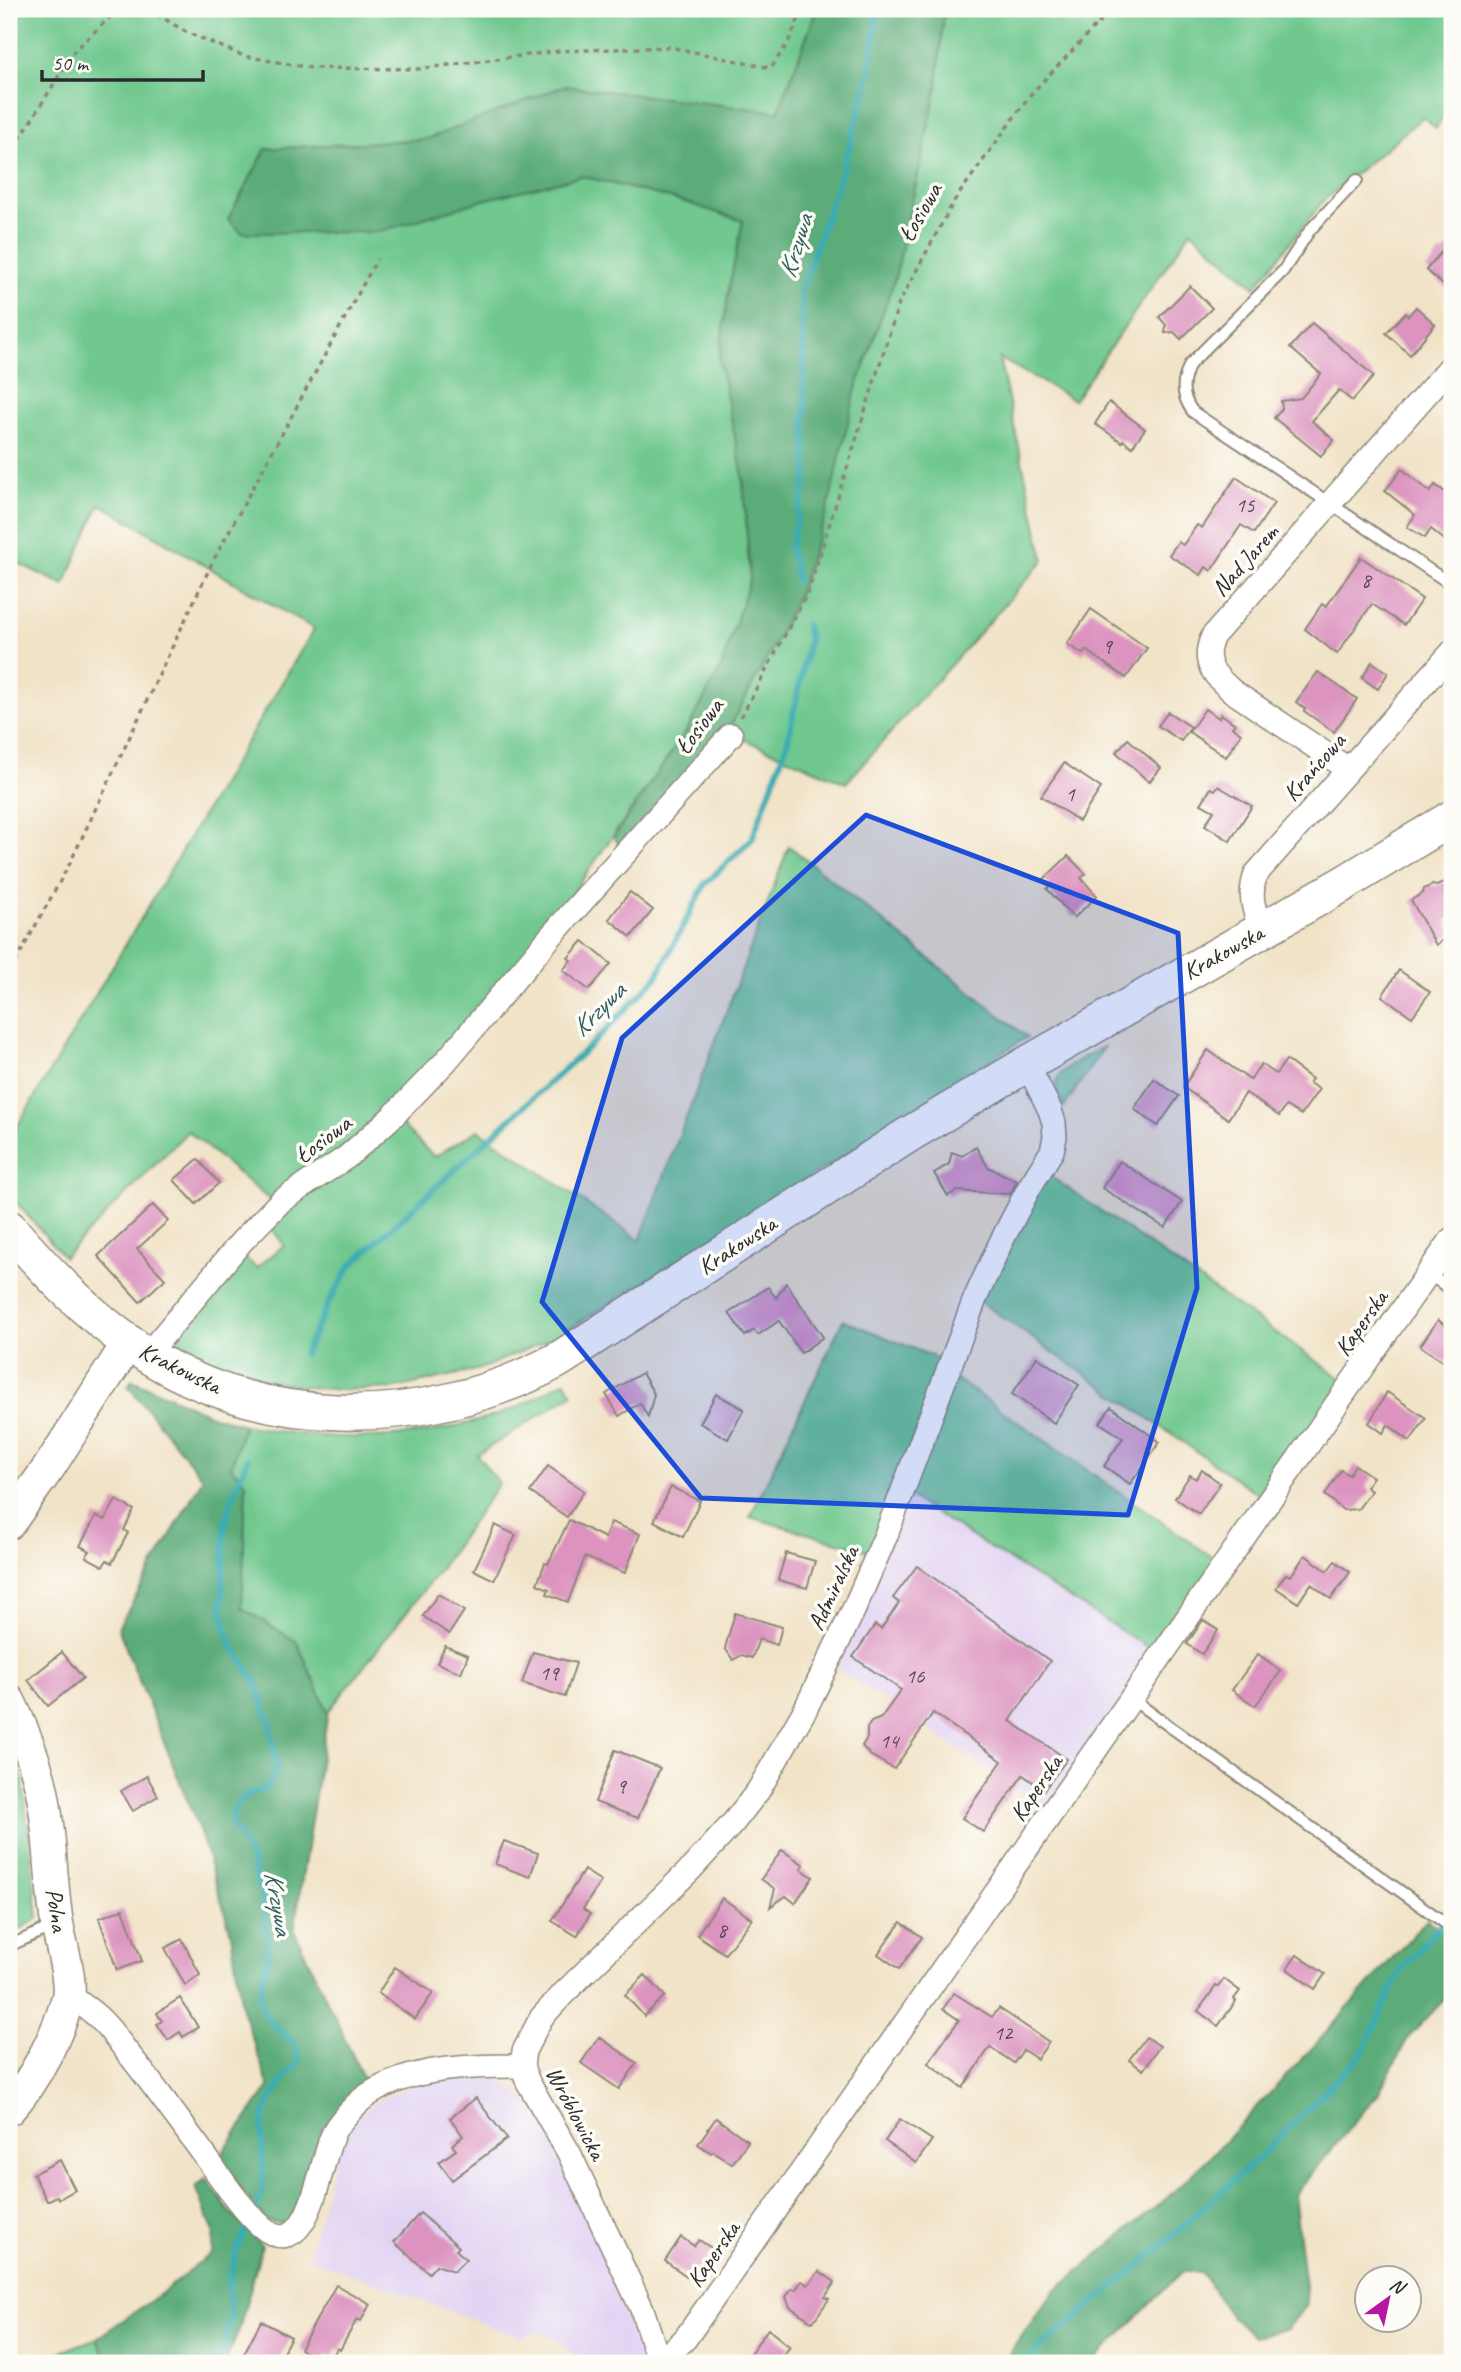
<svg xmlns="http://www.w3.org/2000/svg" width="1461" height="2372" font-family="Caveat,sans-serif">
	<style>
		.built { fill: #e2d4f3 }
		.green { fill: #6fc88e; stroke: #4d7a5c; stroke-width: 2 }
		.forest { fill: #5bac79; stroke: #436c52; stroke-width: 2 }
		.lines { fill: none; stroke-linecap: round; stroke-linejoin: round }
		.stream { stroke: #3aacb2; stroke-width: 6 }
		.building { fill: #dc93bf }
		.lane-casing { stroke: #8e8779; stroke-width: 14 }
		.street-casing { stroke: #8e8779; stroke-width: 26 }
		.secondary-casing { stroke: #8e8779; stroke-width: 35 }
		.primary-casing { stroke: #8e8779; stroke-width: 38 }
		.path { stroke: #8e8779; stroke-width: 3.5; stroke-dasharray: 5 5; stroke-linecap: butt }
		.lane { stroke: #fff; stroke-width: 10 }
		.street { stroke: #fff; stroke-width: 23 }
		.secondary { stroke: #fff; stroke-width: 32 }
		.primary { stroke: #fff; stroke-width: 35 }
		.marked { fill: #1d4ed8; fill-opacity: 0.2; stroke: #1d4ed8; stroke-width: 5; stroke-linejoin: round }
		.labels { text-anchor: middle; stroke-width: 7; stroke-linejoin: round; paint-order: stroke }
		.number-label { font-size: 21px; fill: #574550 }
		.street-label { font-size: 24px; fill: #2b2b2b; stroke: #fdfcf7 }
		.water-label { font-size: 26px; font-style: italic; fill: #315f61; stroke: #fdfcf7 }
	</style>
	<rect width="100%" height="100%" fill="#fdfcf7"/>
	<filter id="ink" filterUnits="userSpaceOnUse"><feTurbulence type="fractalNoise" baseFrequency=".0143" numOctaves="2"/><feDisplacementMap in="SourceGraphic" scale="14" xChannelSelector="R" yChannelSelector="G"/><feConvolveMatrix kernelMatrix="1 2 1 2 8 2 1 2 1" color-interpolation-filters="sRGB"/></filter>
	<filter id="wash" filterUnits="userSpaceOnUse"><feTurbulence type="fractalNoise" baseFrequency=".00686" numOctaves="4" result="noise"/><feDisplacementMap in="SourceGraphic" scale="28" xChannelSelector="R" yChannelSelector="G"/><feGaussianBlur stdDeviation="1.57" result="paint"/><feColorMatrix in="noise" values="0 0 0 0 0 0 0 0 0 0 0 0 0 0 0 0 0 1.4 0 .05"/><feComposite in="paint" operator="in"/></filter>
	<g filter="url(#wash)">
		<rect width="100%" height="100%" fill="#f1e3c7"/>
		<g class="built">
			<polygon points="908,1496 1155,1652 1048,1809 836,1668"/>
			<polygon points="455,2075 496,2079 516,2091 528,2102 546,2129 636,2312 652,2363 583,2363 557,2340 542,2333 530,2333 521,2338 308,2258 341,2137 367,2108 384,2097 413,2085"/>
		</g>
		<g class="green">
			<polygon points="9,9 817,9 778,112 564,86 427,139 266,149 229,218 487,199 582,176 682,201 743,221 729,288 750,579 721,668 687,730 545,933 388,1111 273,1203 188,1131 64,1257 9,1194 9,1140 314,629 100,504 64,585 9,559"/>
			<polygon points="944,9 1452,9 1452,103 1436,128 1423,117 1324,200 1255,287 1191,231 1074,400 999,358 1044,560 846,783 727,732 775,643 799,592 856,389 896,275 937,87"/>
			<polygon points="789,846 1027,1037 975,1070 975,1073 558,1336 480,1369 396,1388 341,1390 296,1386 246,1375 206,1359 187,1350 179,1341 181,1329 245,1258 257,1268 284,1245 269,1225 397,1120 434,1157 478,1130 640,1240"/>
			<path d="M 1105,1046 L 1064,1107 C 1061,1101 1056,1092 1056,1085 C 1056,1067 1092,1054 1105,1046 Z"/>
			<polygon points="1046,1173 1345,1381 1264,1498 979,1301"/>
			<polygon points="843,1320 942,1360 872,1552 750,1517"/>
			<polygon points="952,1376 1218,1561 1155,1652 908,1496"/>
			<path d="M 565,1381 L 573,1394 L 477,1455 L 499,1483 L 438,1572 L 328,1712 L 297,1642 L 242,1608 L 246,1483 L 231,1467 L 244,1425 C 335,1444 426,1443 513,1409 C 531,1402 548,1390 565,1381 Z"/>
			<polygon points="9,1734 23,1781 38,1919 9,1935"/>
			<polygon points="97,2338 107,2363 32,2363"/>
		</g>
		<g class="forest">
			<polygon points="817,9 944,9 937,87 896,275 856,389 827,511 799,592 775,643 727,732 621,849 614,837 687,730 721,668 750,579 743,476 719,360 729,288 743,221 682,201 582,176 487,199 378,232 242,233 228,219 266,149 427,139 564,86 778,112"/>
			<polygon points="132,1380 211,1415 244,1425 231,1467 246,1483 242,1608 297,1642 328,1712 294,1930 367,2086 296,2216 285,2224 266,2221 217,2160 269,2087 242,2009 231,1933 200,1832 118,1628 203,1478 128,1386"/>
			<polygon points="1427,1919 1452,1937 1452,1991 1408,2038 1378,2094 1294,2195 1307,2304 1287,2329 1253,2336 1229,2314 1201,2272 1182,2272 1091,2363 1006,2363 1011,2351 1054,2291 1168,2197 1213,2154 1317,2043"/>
			<polygon points="206,2178 228,2209 262,2246 239,2330 225,2363 107,2363 97,2338 158,2296 212,2253 214,2232 196,2187"/>
		</g>
		<g class="lines">
			<g class="stream">
				<polyline points="797,582 790,548 807,478 801,290 843,169 868,81 878,9"/>
				<polyline points="304,1354 328,1304 351,1265 594,1042 656,978 705,884 752,839 787,744 809,639 806,625"/>
				<path d="M 248,1459 L 235,1489 L 225,1525 L 222,1610 L 230,1642 L 256,1682 L 270,1723 L 277,1769 L 266,1789 C 246,1792 238,1800 230,1819 C 237,1833 247,1847 252,1862 C 261,1890 268,1924 268,1953 C 268,1968 258,1986 260,2001 C 265,2030 298,2032 299,2062 C 281,2081 263,2103 262,2132 C 261,2161 268,2183 255,2211"/>
				<polyline points="217,2363 224,2347 231,2314 228,2287 237,2249 250,2221"/>
				<polyline points="1029,2363 1034,2353 1156,2251 1263,2154 1362,2054 1400,1972 1452,1911"/>
			</g>
		</g>
		<g id="blocks">
			<g class="building">
				<polygon points="1452,243 1452,293 1426,270 1441,252 1443,254"/>
				<polygon points="1190,286 1212,308 1181,339 1174,332 1165,333 1166,325 1159,317"/>
				<polygon points="1416,307 1435,324 1410,355 1386,333 1405,313 1408,316"/>
				<polygon points="1312,323 1374,376 1352,401 1339,390 1312,421 1334,440 1321,456 1274,418 1282,409 1281,401 1301,398 1321,374 1290,348"/>
				<polygon points="1109,402 1145,429 1132,447 1123,440 1122,442 1095,424"/>
				<polygon points="1402,469 1430,492 1435,485 1452,497 1447,506 1452,510 1452,546 1431,529 1425,538 1407,527 1415,515 1385,491"/>
				<polygon points="1236,477 1274,503 1254,533 1241,525 1211,571 1206,567 1201,575 1169,555 1178,542 1183,545 1197,525 1202,528"/>
				<polygon points="1361,557 1422,599 1404,625 1372,604 1337,654 1305,629 1322,604 1326,607"/>
				<polygon points="1091,609 1147,648 1126,678 1086,650 1083,654 1067,644"/>
				<polygon points="1372,662 1388,673 1378,689 1362,678"/>
				<polygon points="1318,672 1357,699 1334,732 1304,711 1305,709 1296,702"/>
				<polygon points="1205,709 1219,718 1221,714 1235,724 1232,727 1241,733 1226,757 1189,732"/>
				<polygon points="1168,712 1191,727 1181,741 1158,726"/>
				<polygon points="1128,739 1161,768 1149,782 1116,752"/>
				<polygon points="1064,763 1101,788 1079,821 1041,796"/>
				<polygon points="1218,786 1252,806 1230,841 1205,825 1214,811 1201,804 1211,788 1215,790"/>
				<polygon points="1068,856 1086,874 1081,878 1097,896 1074,918 1047,889 1050,886 1044,879"/>
				<polygon points="1452,878 1452,917 1446,921 1452,934 1436,945 1411,900 1423,893 1424,889 1432,885 1437,886"/>
				<polygon points="630,892 653,910 631,937 609,919"/>
				<polygon points="583,941 611,964 589,990 563,970 571,960 568,958"/>
				<polygon points="1399,970 1430,992 1412,1017 1382,996"/>
				<polygon points="1208,1050 1250,1080 1261,1064 1276,1074 1286,1060 1312,1079 1309,1083 1319,1089 1301,1115 1286,1106 1279,1116 1246,1093 1228,1119 1183,1087"/>
				<polygon points="1154,1079 1179,1096 1158,1126 1134,1109"/>
				<polygon points="976,1147 988,1167 1017,1181 1010,1194 956,1191 948,1196 934,1173 949,1164 952,1152 962,1156"/>
				<polygon points="198,1159 219,1183 196,1204 174,1180"/>
				<polygon points="1120,1161 1182,1202 1165,1228 1102,1188"/>
				<polygon points="153,1205 168,1221 137,1249 165,1279 140,1302 98,1256"/>
				<polygon points="786,1283 823,1337 801,1353 779,1321 758,1335 754,1330 745,1336 729,1313 768,1287 776,1298"/>
				<polygon points="1438,1320 1452,1330 1452,1354 1446,1363 1420,1346"/>
				<polygon points="1037,1357 1079,1385 1054,1423 1012,1394"/>
				<polygon points="642,1373 654,1394 648,1417 640,1403 619,1416 606,1394"/>
				<polygon points="1387,1392 1426,1418 1410,1441 1388,1425 1383,1433 1369,1423"/>
				<polygon points="716,1394 744,1409 728,1439 700,1423"/>
				<polygon points="1111,1407 1160,1442 1130,1484 1104,1466 1123,1438 1100,1423"/>
				<polygon points="1355,1465 1373,1477 1366,1487 1371,1491 1358,1509 1343,1510 1325,1495 1341,1470 1349,1475"/>
				<polygon points="548,1466 584,1491 567,1517 530,1492"/>
				<polygon points="1202,1470 1220,1483 1199,1514 1175,1498 1190,1475 1196,1479"/>
				<polygon points="671,1487 700,1501 683,1537 654,1521"/>
				<polygon points="116,1500 134,1510 124,1530 128,1533 112,1563 107,1560 103,1566 86,1557 90,1551 80,1546 96,1516 105,1520"/>
				<polygon points="569,1520 605,1538 611,1522 640,1534 625,1573 585,1557 568,1602 547,1594 549,1589 537,1584 545,1563 548,1564"/>
				<polygon points="495,1525 516,1535 494,1580 474,1570"/>
				<polygon points="786,1553 815,1561 807,1588 778,1580"/>
				<polygon points="1305,1555 1327,1571 1335,1561 1350,1572 1331,1599 1311,1584 1298,1603 1276,1588 1286,1574 1291,1576"/>
				<polygon points="917,1566 1050,1661 1010,1721 1067,1759 1044,1790 1023,1775 983,1832 962,1818 1002,1761 933,1713 894,1769 870,1755 862,1746 867,1738 867,1728 871,1722 881,1718 901,1690 853,1657 875,1625 881,1629 899,1603 893,1598"/>
				<polygon points="438,1594 464,1611 449,1634 423,1616"/>
				<polygon points="735,1613 782,1627 777,1645 759,1639 752,1658 742,1655 733,1660 725,1648"/>
				<polygon points="1203,1620 1218,1630 1202,1654 1187,1644"/>
				<polygon points="445,1646 468,1655 461,1673 437,1663"/>
				<polygon points="62,1652 83,1678 48,1706 28,1680"/>
				<polygon points="533,1652 576,1663 565,1697 522,1683"/>
				<polygon points="1258,1654 1281,1671 1255,1706 1232,1690"/>
				<polygon points="615,1750 660,1768 638,1818 595,1802"/>
				<polygon points="147,1776 158,1796 133,1811 121,1791"/>
				<polygon points="504,1841 538,1853 530,1877 495,1864"/>
				<polygon points="782,1850 804,1865 801,1869 813,1877 795,1903 786,1896 770,1907 775,1889 761,1879"/>
				<polygon points="584,1870 601,1881 583,1909 590,1914 577,1936 552,1921"/>
				<polygon points="722,1898 752,1919 725,1954 697,1935"/>
				<polygon points="123,1909 142,1961 117,1970 99,1918"/>
				<polygon points="901,1922 922,1937 899,1969 878,1954"/>
				<polygon points="182,1939 200,1975 185,1985 165,1948"/>
				<polygon points="1297,1955 1325,1974 1315,1989 1287,1969"/>
				<polygon points="395,1967 433,1993 415,2019 378,1993"/>
				<polygon points="645,1975 665,1996 644,2016 625,1995"/>
				<polygon points="1224,1979 1240,1991 1234,1999 1236,2001 1218,2026 1198,2011 1216,1986 1218,1987"/>
				<polygon points="954,1993 992,2017 999,2008 1049,2042 1037,2059 1023,2050 1014,2063 990,2047 963,2088 928,2063 959,2020 943,2009"/>
				<polygon points="180,1998 198,2027 183,2037 180,2032 168,2040 157,2024 162,2021 157,2013"/>
				<polygon points="599,2037 637,2063 619,2089 581,2063"/>
				<polygon points="1146,2037 1160,2046 1143,2070 1129,2060"/>
				<polygon points="476,2098 507,2139 452,2180 439,2162 456,2150 452,2145 463,2136 450,2118"/>
				<polygon points="716,2118 748,2141 732,2164 713,2151 711,2153 698,2144"/>
				<polygon points="900,2119 932,2140 916,2163 885,2141"/>
				<polygon points="60,2160 75,2190 59,2199 57,2196 47,2201 33,2174"/>
				<polygon points="420,2213 459,2247 456,2250 466,2259 454,2271 436,2265 429,2273 394,2242"/>
				<polygon points="681,2237 694,2246 699,2240 713,2249 691,2279 665,2261"/>
				<polygon points="819,2271 835,2282 825,2297 829,2299 813,2322 790,2307 786,2297 791,2289 796,2289 802,2281 808,2285"/>
				<polygon points="336,2285 370,2304 361,2321 357,2319 340,2350 337,2348 332,2358 326,2355 322,2362 300,2349"/>
				<polygon points="261,2321 291,2337 277,2363 239,2363"/>
				<polygon points="768,2329 790,2347 777,2363 743,2363"/>
			</g>
		</g>
	</g>
	<g filter="url(#ink)">
		<use href="#blocks" fill-opacity="0" stroke="#8e8779" stroke-width="2"/>
		<g class="lines">
			<g class="lane-casing">
				<g id="lane">
					<path d="M 1357,180 L 1310,230 L 1283,271 L 1190,364 C 1181,383 1181,396 1193,412 L 1452,585"/>
					<polyline points="1428,1274 1452,1290"/>
					<polyline points="1130,1698 1452,1928"/>
					<polyline points="9,1946 55,1925"/>
				</g>
			</g>
			<g class="street-casing">
				<g id="street">
					<path d="M 1348,769 L 1232,691 C 1213,674 1201,662 1213,636 L 1452,365"/>
					<path d="M 1262,931 C 1254,911 1248,895 1256,874 L 1452,652"/>
					<polyline points="147,1355 242,1241 281,1201 347,1157 393,1116 446,1061 551,936 731,735"/>
					<path d="M 69,1995 C 79,2003 93,2011 102,2021 C 113,2032 122,2046 132,2058 C 158,2091 183,2126 208,2160 C 224,2182 240,2207 261,2226 C 314,2271 319,2148 338,2125 C 346,2115 357,2102 368,2095 C 412,2066 472,2066 522,2066"/>
					<polyline points="659,2363 642,2309 615,2251 569,2153 528,2082 522,2066 524,2051 541,2018 564,1993 691,1869 733,1823 758,1791 805,1710 854,1609 886,1535 975,1299 1001,1242 1029,1188 1052,1151 1055,1137 1054,1123 1050,1110 1027,1064"/>
					<path d="M 659,2363 L 685,2339 C 942,1974 1195,1605 1452,1239"/>
				</g>
			</g>
			<g class="secondary-casing">
				<g id="secondary">
					<polyline points="9,1523 50,1466 128,1343"/>
					<path d="M 9,1701 C 23,1730 35,1759 42,1791 C 51,1834 50,1880 57,1923 C 60,1942 72,1979 68,1997 C 59,2033 34,2082 9,2109"/>
				</g>
			</g>
			<g class="primary-casing">
				<path id="primary" d="M 9,1228 C 45,1270 83,1310 128,1342 C 253,1433 425,1432 558,1360 L 908,1135 L 1027,1064 L 1343,884 L 1452,818"/>
			</g>
			<g class="path">
				<polyline points="148,9 188,33 244,56 311,68 418,69 559,51 670,47 771,68 788,43 803,9"/>
				<polyline points="9,156 75,50 119,9"/>
				<polyline points="741,717 808,592 899,303 954,201 1030,95 1112,9"/>
				<polyline points="9,970 16,961 70,863 213,561 377,259"/>
			</g>
			<use href="#lane" class="lane"/>
			<use href="#street" class="street"/>
			<use href="#secondary" class="secondary"/>
			<use href="#primary" class="primary"/>
		</g>
	</g>
	<path class="marked" d="M 866,815 L 1178,933 L 1197,1288 L 1128,1515 L 701,1498 L 542,1302 L 622,1038 Z"/>
	<g class="labels">
		<g class="number-label">
			<text x="1245" y="512">15</text>
			<text x="1366" y="587">8</text>
			<text x="1107" y="653">9</text>
			<text x="1070" y="801">1</text>
			<text x="549" y="1680">19</text>
			<text x="915" y="1683">16</text>
			<text x="889" y="1748">14</text>
			<text x="621" y="1793">9</text>
			<text x="722" y="1937">8</text>
			<text x="1003" y="2040">12</text>
		</g>
		<g class="street-label">
			<text transform="translate(920 212) rotate(-60)" y="8">Łosiowa</text>
			<text transform="translate(1245 560) rotate(-48)" y="8">Nad Jarem</text>
			<text transform="translate(699 726) rotate(-53)" y="8">Łosiowa</text>
			<text transform="translate(1314 767) rotate(-49)" y="8">Krańcowa</text>
			<text transform="translate(1223 952) rotate(-29)" y="8">Krakowska</text>
			<text transform="translate(323 1139) rotate(-37)" y="8">Łosiowa</text>
			<text transform="translate(737 1245) rotate(-33)" y="8">Krakowska</text>
			<text transform="translate(1361 1323) rotate(-55)" y="8">Kaperska</text>
			<text transform="translate(180 1368) rotate(26)" y="8">Krakowska</text>
			<text transform="translate(833 1588) rotate(-65)" y="8">Admiralska</text>
			<text transform="translate(1036 1788) rotate(-56)" y="8">Kaperska</text>
			<text transform="translate(57 1910) rotate(82)" y="8">Polna</text>
			<text transform="translate(576 2113) rotate(62)" y="8">Wróblowicka</text>
			<text transform="translate(713 2254) rotate(-55)" y="8">Kaperska</text>
		</g>
		<g class="water-label">
			<text transform="translate(795 246) rotate(-73)" y="9">Krzywa</text>
			<text transform="translate(598 1009) rotate(-45)" y="9">Krzywa</text>
			<text transform="translate(279 1903) rotate(80)" y="9">Krzywa</text>
		</g>
	</g>
	<rect width="1461" height="2372" fill="none" stroke="#fdfcf7" stroke-width="35"/>
	<g transform="translate(1388 2299) rotate(33)"><circle r="33" fill="#fdfcf7" stroke="#a9a8a5" stroke-width="2"/>
	<path d="M0-5L12 26L0 18L-12 26Z" fill="#b5179e"/>
	<text y="-10" font-size="19" font-weight="bold" text-anchor="middle" fill="#2b2b2b">N</text>
	</g>
	<path d="M42 70v10h161v-10" fill="none" stroke="#2b2b2b" stroke-width="3.5"/>
	<text x="52" y="70" font-size="21" fill="#2b2b2b" stroke="#fdfcf7" stroke-width="5" paint-order="stroke">50 m</text>
</svg>
